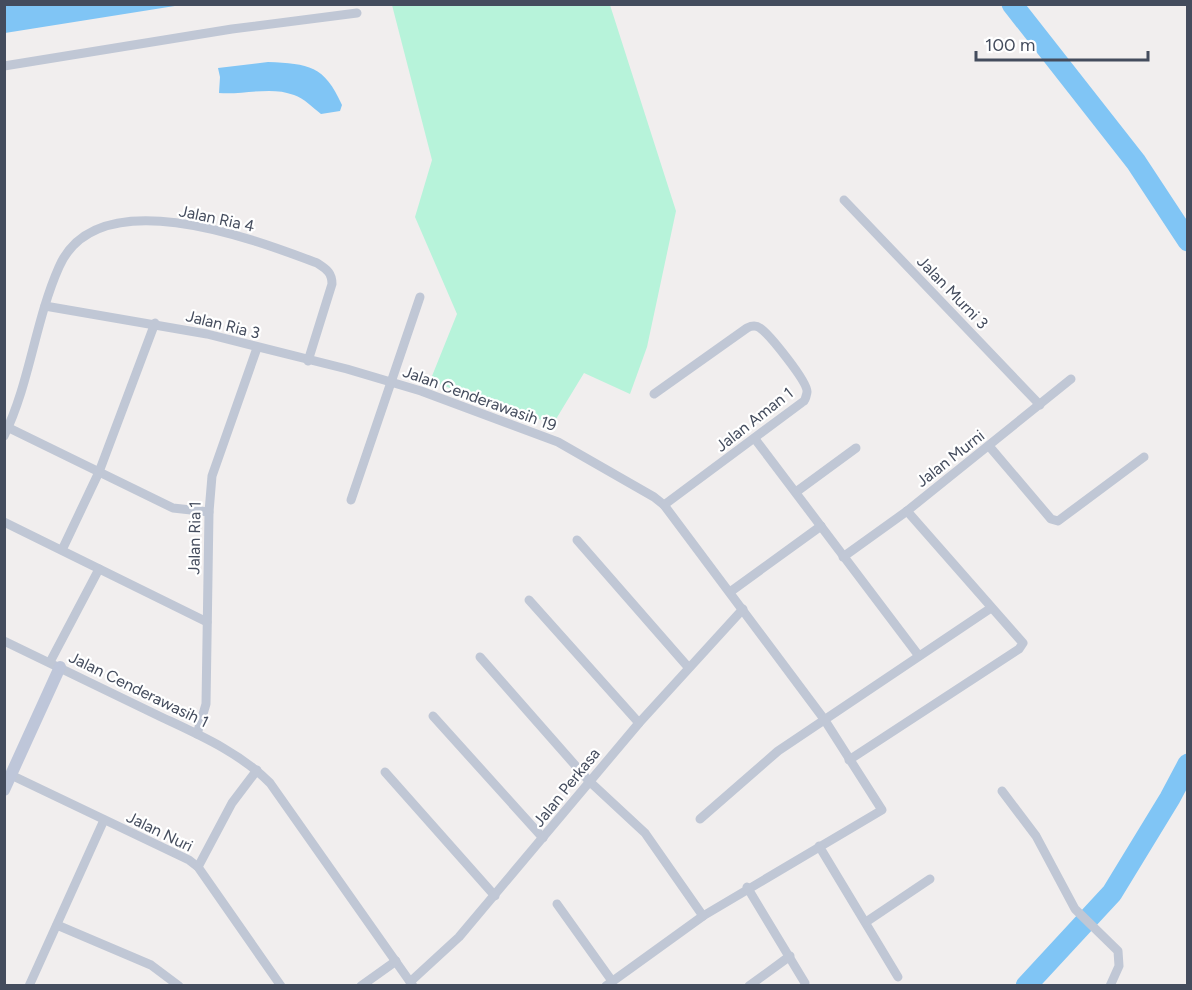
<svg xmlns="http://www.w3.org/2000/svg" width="1192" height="990" font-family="Figtree,sans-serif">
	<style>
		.green { fill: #b7f3da }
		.water { fill: #80c5f5 }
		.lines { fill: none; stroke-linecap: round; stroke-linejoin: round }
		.river { stroke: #80c5f5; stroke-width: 21 }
		.street { stroke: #c0c7d5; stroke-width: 9 }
		.secondary { stroke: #bec6d9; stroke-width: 12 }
		.labels { text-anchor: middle; stroke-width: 4.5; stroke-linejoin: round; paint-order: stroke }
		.street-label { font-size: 16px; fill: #444c5d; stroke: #fff }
	</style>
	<rect width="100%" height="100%" fill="#f1eeee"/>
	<polygon class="green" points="392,5 610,5 676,211 647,347 630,394 584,373 553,424 430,381 457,314 415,217 432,160"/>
	<g class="water">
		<polygon points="5,4 181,4 181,5 5,33"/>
		<path d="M 268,62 C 309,64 324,65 342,105 L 340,111 L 321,114 C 313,108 304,98 294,95 C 271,86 244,95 219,93 L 220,77 L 218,68 Z"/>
	</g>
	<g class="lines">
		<g class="river">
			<polyline points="1012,4 1136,162 1188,241"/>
			<polyline points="1026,986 1112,893 1170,798 1188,764"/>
		</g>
		<g class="street">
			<polyline points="4,66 232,29 357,13"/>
			<polyline points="844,200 1040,405"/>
			<polyline points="45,306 207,334 347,369 421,391 558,442 654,497 664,505 824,719 882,810 703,916 606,986"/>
			<path d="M 654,394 L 747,328 C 751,326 756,325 760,328 C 769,334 808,382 807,392 C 807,393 805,401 804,401 L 664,505"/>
			<polyline points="5,426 173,508 209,512"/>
			<path d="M 4,436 C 30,383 35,321 59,267 C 97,179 253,239 317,263 C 326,269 332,272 332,284 L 308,361"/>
			<polyline points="755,439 919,656"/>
			<polyline points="989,446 1051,519 1058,521 1144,457"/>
			<polyline points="796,492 856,448"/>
			<polyline points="351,500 420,297"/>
			<polyline points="4,522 207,622"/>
			<polyline points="577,540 688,667"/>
			<polyline points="62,550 99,472 155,323"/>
			<polyline points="843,557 907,511 1071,379"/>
			<polyline points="730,592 821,526"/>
			<polyline points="529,600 639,723"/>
			<path d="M 4,641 C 55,666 106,690 157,715 C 197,734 238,751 270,783 L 413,986"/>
			<polyline points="480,657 589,781 645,833 703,916"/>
			<polyline points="50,662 99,569"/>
			<polyline points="433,716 543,838"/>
			<polyline points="197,734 206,704 209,512 212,476 257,348"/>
			<polyline points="849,760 1019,649 1023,643 907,511"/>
			<polyline points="385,772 495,896"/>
			<polyline points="11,775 189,860 198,867 281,986"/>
			<polyline points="1002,791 1036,836 1075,909 1118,951 1119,966 1110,986"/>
			<polyline points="700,819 778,751 991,608"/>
			<polyline points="819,846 898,977"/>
			<polyline points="198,867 232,803 257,770"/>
			<polyline points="747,887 805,983"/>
			<polyline points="557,904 612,981"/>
			<polyline points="866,922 930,879"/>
			<polyline points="57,925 151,965 179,986"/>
			<polyline points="410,982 459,937 639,723 743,609"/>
			<polyline points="29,986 104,820"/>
			<polyline points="361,986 396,961"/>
			<polyline points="749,986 790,956"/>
		</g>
		<polyline class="secondary" points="4,790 60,667"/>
	</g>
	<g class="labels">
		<g class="street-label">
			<text transform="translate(217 218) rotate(12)" y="6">Jalan Ria 4</text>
			<text transform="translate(953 292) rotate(46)" y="6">Jalan Murni 3</text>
			<text transform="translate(223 324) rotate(14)" y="6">Jalan Ria 3</text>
			<text transform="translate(480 398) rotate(20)" y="6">Jalan Cenderawasih 19</text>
			<text transform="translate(754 419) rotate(-38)" y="6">Jalan Aman 1</text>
			<text transform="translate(950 458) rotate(-38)" y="6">Jalan Murni</text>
			<text transform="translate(194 538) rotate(-89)" y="6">Jalan Ria 1</text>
			<text transform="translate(139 689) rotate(26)" y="6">Jalan Cenderawasih 1</text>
			<text transform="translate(566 787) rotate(-51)" y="6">Jalan Perkasa</text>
			<text transform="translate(160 831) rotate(26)" y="6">Jalan Nuri</text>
		</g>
	</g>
	<rect width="1192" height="990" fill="none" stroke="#444c5d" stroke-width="12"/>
	<path d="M976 51v9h172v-9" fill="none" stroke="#444c5d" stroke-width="3"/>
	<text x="985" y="51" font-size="18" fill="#444c5d" stroke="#ffffff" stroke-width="4.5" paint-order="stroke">100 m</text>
</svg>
